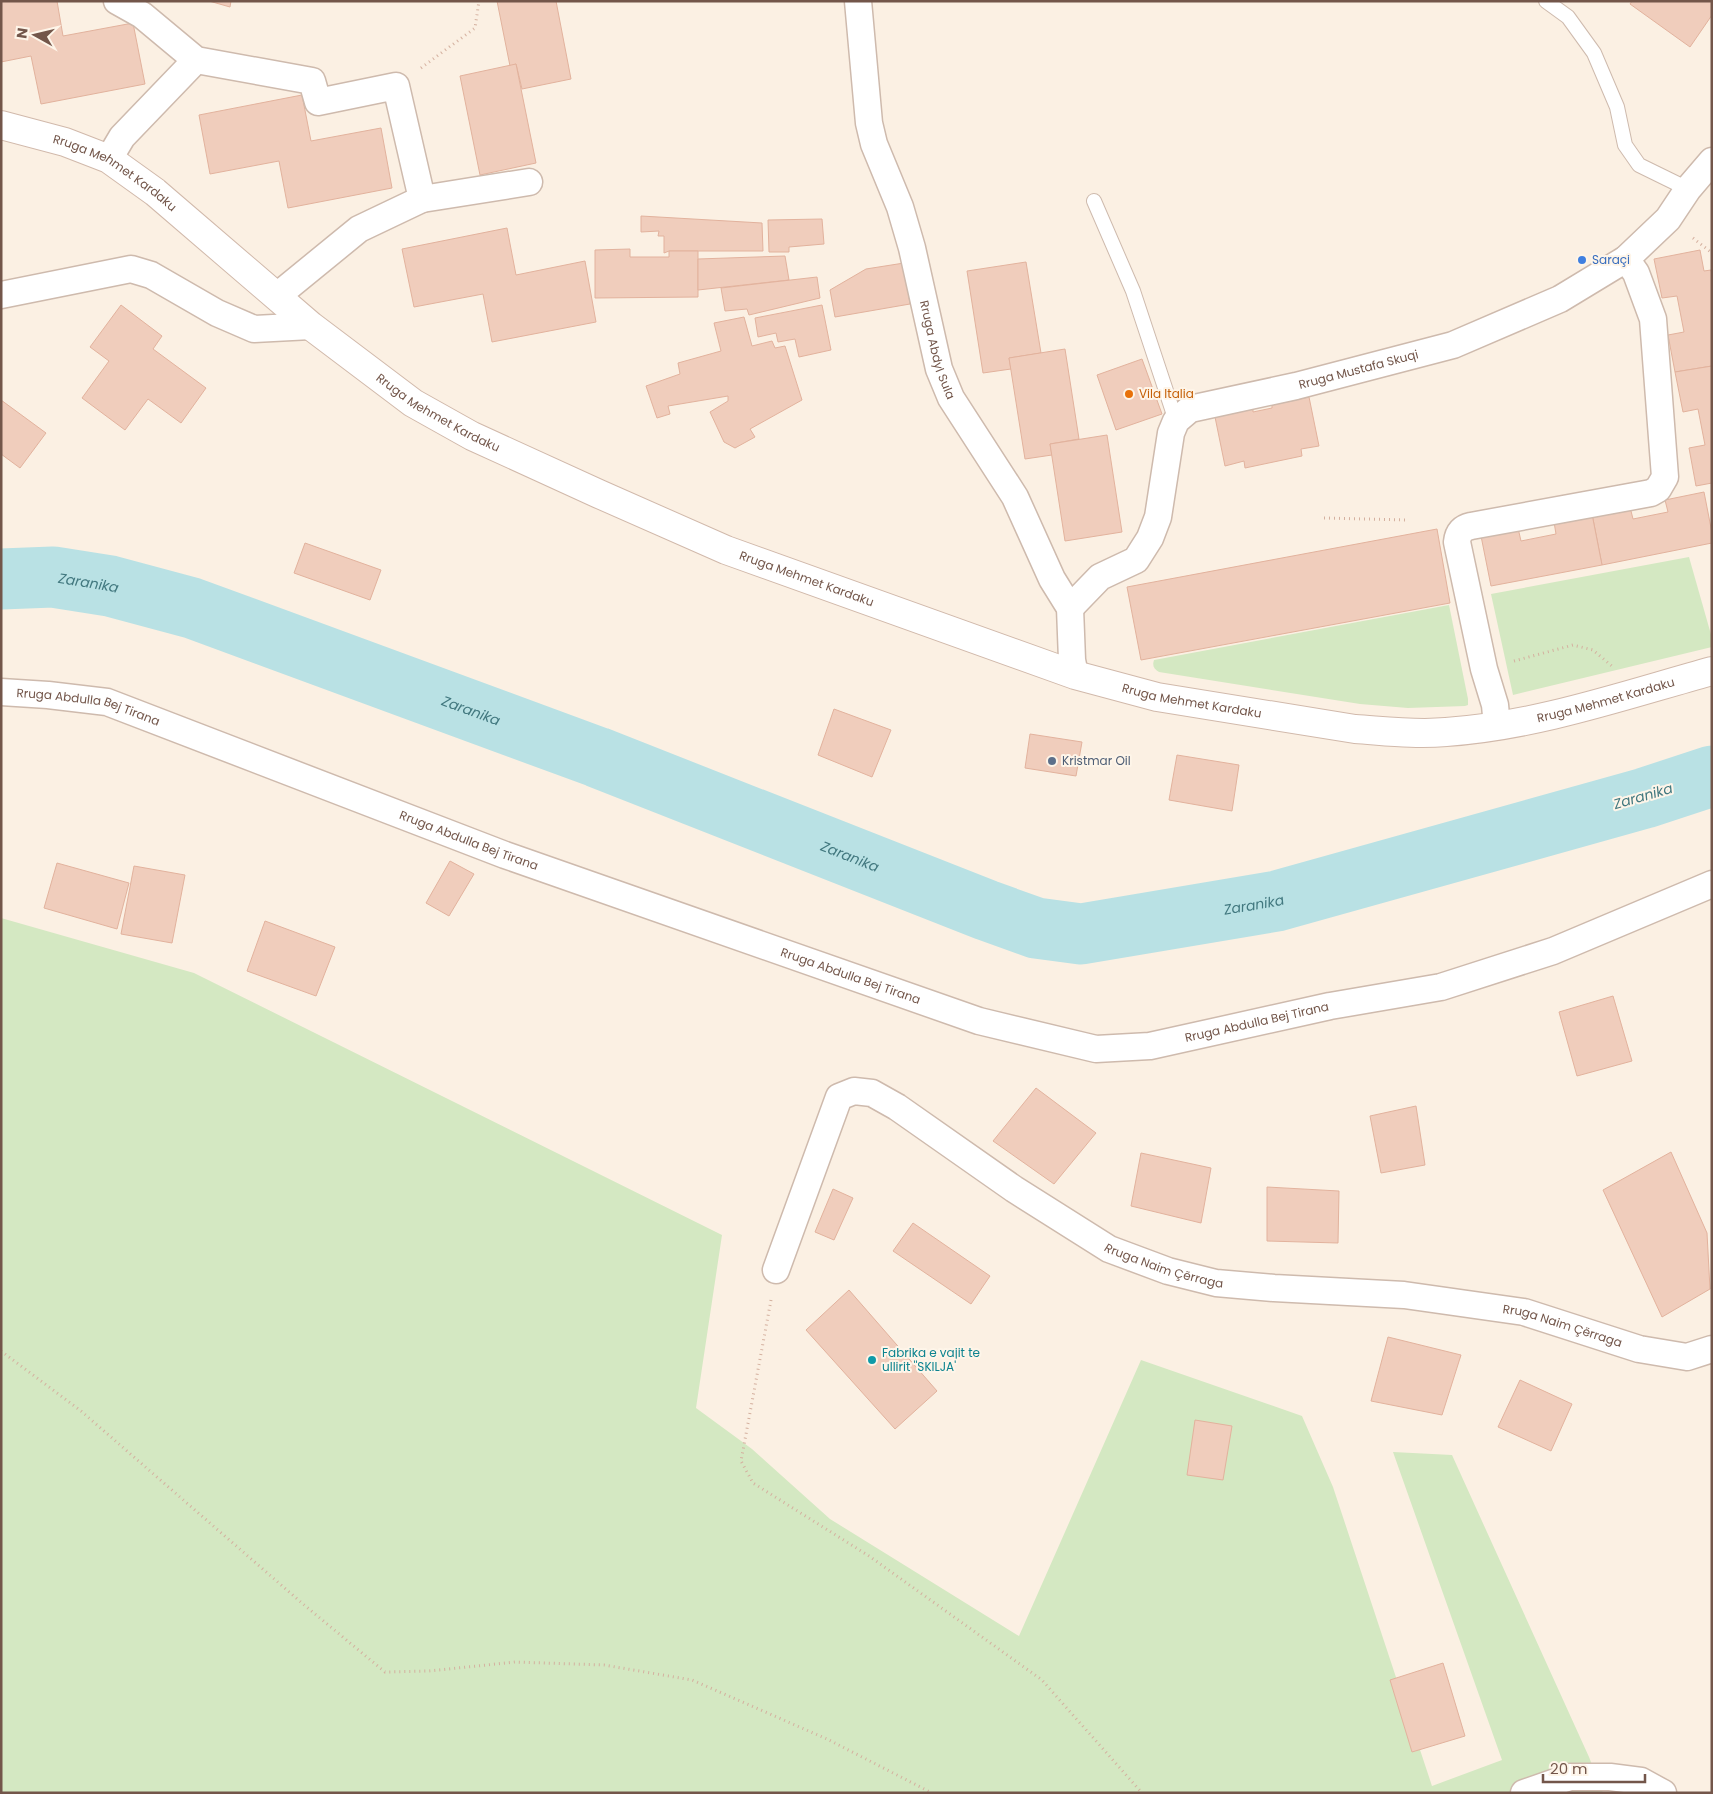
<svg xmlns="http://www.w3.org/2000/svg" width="1713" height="1794" font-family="Poppins,sans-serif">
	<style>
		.green { fill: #d4e8c2 }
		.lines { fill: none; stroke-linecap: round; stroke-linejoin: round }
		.river { stroke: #b9e1e4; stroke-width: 61 }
		.building { fill: #f0cdbc; stroke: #e2b29d }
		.lane-casing { stroke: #cebaad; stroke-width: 16 }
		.street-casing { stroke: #cebaad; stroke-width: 29 }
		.secondary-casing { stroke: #d1b9ab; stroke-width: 30 }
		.path { stroke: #d4b09f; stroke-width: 3; stroke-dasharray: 1 4; stroke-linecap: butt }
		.lane { stroke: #fff; stroke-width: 14 }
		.street { stroke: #fff; stroke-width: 26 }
		.secondary { stroke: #fff; stroke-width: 28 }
		.shop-dot { fill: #3f7fe0; stroke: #fef5e9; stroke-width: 2 }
		.food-dot { fill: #e8710a; stroke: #fef5e9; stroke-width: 2 }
		.service-dot { fill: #5c6f8a; stroke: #fef5e9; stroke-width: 2 }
		.culture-dot { fill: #0f9aa8; stroke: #fef5e9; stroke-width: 2 }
		.labels { text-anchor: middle; stroke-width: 4; stroke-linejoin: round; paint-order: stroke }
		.street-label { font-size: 12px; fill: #73564a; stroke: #fef5e9 }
		.shop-label { font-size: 12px; fill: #366cbe; stroke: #fef5e9; text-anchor: start }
		.food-label { font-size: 12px; fill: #c56008; stroke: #fef5e9; text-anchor: start }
		.service-label { font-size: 12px; fill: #4e5e75; stroke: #fef5e9; text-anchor: start }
		.culture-label { font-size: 12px; fill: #0d838f; stroke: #fef5e9; text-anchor: start }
		.water-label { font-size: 14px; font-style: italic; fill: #42787f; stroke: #fef5e9 }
	</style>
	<rect width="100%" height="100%" fill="#fbf0e3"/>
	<g class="green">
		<polygon points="1689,557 1712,638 1712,647 1513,695 1491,594"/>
		<path d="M 1449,605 L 1468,699 L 1468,705 L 1465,706 L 1408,708 L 1360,704 L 1159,672 C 1154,669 1152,666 1154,660 Z"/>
		<polygon points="1,918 194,973 722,1235 696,1408 752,1449 830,1519 1019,1636 1141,1360 1302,1416 1333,1487 1432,1786 1502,1760 1393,1452 1452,1455 1589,1757 1603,1793 1,1793"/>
	</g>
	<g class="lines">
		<path class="river" id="s1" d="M 1,579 L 53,577 L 110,586 L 192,608 L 597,757 L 986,910 L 1036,928 L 1081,934 L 1277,901 L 1645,798 L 1712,776"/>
	</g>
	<g class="building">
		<polygon points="1,1 57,1 63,36 133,23 145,84 41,104 31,56 1,62"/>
		<polygon points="209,1 231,1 230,7"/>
		<polygon points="497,1 556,1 571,79 522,89 516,64 510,66"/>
		<polygon points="1632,1 1712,1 1712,15 1690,47 1630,4"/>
		<polygon points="516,64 536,163 480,175 460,76"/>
		<polygon points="302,95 311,141 381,128 392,188 288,208 279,161 210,174 199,115"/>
		<polygon points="641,216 762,223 763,251 669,251 664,253 664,236 658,236 659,231 641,232"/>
		<polygon points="822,219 824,244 789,247 789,252 769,252 768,220"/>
		<polygon points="507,228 516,275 585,261 596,322 492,342 483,294 414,307 402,249"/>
		<polygon points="630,249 630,257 669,257 669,251 698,251 698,297 595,298 595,250"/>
		<polygon points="1700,250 1704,271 1711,270 1712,275 1712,366 1675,372 1668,335 1684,332 1677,296 1662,298 1654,259"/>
		<polygon points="785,256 789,280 698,290 698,259"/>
		<polygon points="1026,262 1041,353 1009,358 1011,369 983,373 967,271"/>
		<polygon points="904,263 910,304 835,317 830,290 866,269"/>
		<polygon points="817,277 820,298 749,315 747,309 725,311 721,288"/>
		<polygon points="121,305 162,336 153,349 206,388 181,423 148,399 125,430 82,398 109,361 90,347"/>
		<polygon points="822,305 831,350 799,357 795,339 778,342 776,333 758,337 755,318"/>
		<polygon points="744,317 752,346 772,341 775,348 785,346 802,400 750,429 755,437 735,448 724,442 710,412 728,401 728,396 668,406 670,414 657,418 646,386 680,374 678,363 721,351 714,323"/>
		<polygon points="1065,349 1079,439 1050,444 1052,455 1025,459 1009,358"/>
		<polygon points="1142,359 1162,414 1116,430 1097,375"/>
		<polygon points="1712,366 1712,483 1696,486 1689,448 1705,445 1698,409 1683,412 1675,372"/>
		<polygon points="1309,397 1319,446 1301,449 1302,456 1245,468 1244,461 1225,466 1215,417 1253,409 1253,412 1272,408 1272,405"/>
		<polygon points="1,400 46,433 20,468 1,454"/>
		<polygon points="1107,435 1122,532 1065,541 1050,444"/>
		<polygon points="1704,492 1712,533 1712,543 1602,565 1592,514 1630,507 1633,519 1668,512 1665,500"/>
		<polygon points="1592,514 1602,565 1491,586 1481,536 1518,528 1521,541 1556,534 1554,522"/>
		<polygon points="1437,529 1450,603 1141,660 1127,587"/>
		<polygon points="305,543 381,570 370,600 294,573"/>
		<polygon points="834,709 891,730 872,777 818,755"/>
		<polygon points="1030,734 1082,742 1076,776 1025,768"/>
		<polygon points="1177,755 1239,765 1232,811 1169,800"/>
		<polygon points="450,861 474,874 449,916 426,903"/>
		<polygon points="57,863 129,883 117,929 44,908"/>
		<polygon points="134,866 185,875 172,943 121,934"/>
		<polygon points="265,921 335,947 316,996 247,971"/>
		<polygon points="1613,996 1632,1061 1577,1076 1559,1012"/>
		<polygon points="1036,1088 1096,1133 1054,1184 993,1141"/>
		<polygon points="1416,1106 1425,1165 1381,1173 1370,1116"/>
		<polygon points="1671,1152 1707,1233 1710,1289 1662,1317 1603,1190"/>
		<polygon points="1141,1153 1211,1168 1201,1223 1131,1206"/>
		<polygon points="1267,1187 1339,1191 1338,1243 1267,1241"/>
		<polygon points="833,1189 853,1198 834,1240 815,1232"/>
		<polygon points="913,1223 990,1276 971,1304 893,1251"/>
		<polygon points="849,1290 937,1391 895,1429 806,1330"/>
		<polygon points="1388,1337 1461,1355 1442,1415 1371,1401"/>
		<polygon points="1520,1380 1572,1404 1551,1451 1498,1427"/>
		<polygon points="1195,1420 1232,1426 1223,1480 1187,1475"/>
		<polygon points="1443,1663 1465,1736 1412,1752 1390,1680"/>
	</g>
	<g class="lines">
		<g class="lane-casing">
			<g id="lane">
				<polyline points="1546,1 1568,17 1594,53 1617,107 1625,145 1639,165 1688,189"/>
				<polyline points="1094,201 1133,291 1176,421"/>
			</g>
		</g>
		<g class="street-casing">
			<g id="street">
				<polyline points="117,1 142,15 196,60 312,81 318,102 396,86 422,199 529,182"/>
				<path id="s2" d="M 858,1 L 869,123 L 874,144 L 900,207 L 912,248 L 939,369 L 951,398 L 1015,497 L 1052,579 L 1070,608 L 1072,660 L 1075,675"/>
				<polyline points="109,159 122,137 196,60"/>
				<polyline points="1,295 131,269 151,275 217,313 254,329 311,326"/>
				<polyline points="277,296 359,229 422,199"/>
				<path id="s3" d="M 1070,608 L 1100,577 L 1136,560 L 1150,538 L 1158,517 L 1171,433 L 1176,421 L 1190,409 L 1296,386 L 1453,345 L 1560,299 L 1626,259 L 1668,219 L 1688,189 L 1712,161"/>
				<path id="s4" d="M 1,692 L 48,695 L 107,702 L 505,855 L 979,1021 L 1096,1049 L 1150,1046 L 1330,1006 L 1441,987 L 1553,951 L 1712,884"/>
				<path d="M 1497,726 L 1495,705 L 1484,669 L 1457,542 C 1458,533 1462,528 1471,526 L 1651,493 L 1658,489 L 1665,477 L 1653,319 L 1636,273 L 1626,259"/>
				<path id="s5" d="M 776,1270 L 839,1097 L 854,1091 L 872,1093 L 897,1107 L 1014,1189 L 1109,1249 L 1168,1271 L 1216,1283 L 1274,1288 L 1404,1295 L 1524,1312 L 1639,1349 L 1687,1357 L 1712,1349"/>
				<polyline points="1524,1793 1570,1777 1610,1777 1641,1781 1663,1793"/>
			</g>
		</g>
		<g class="secondary-casing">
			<g id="secondary">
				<path id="s6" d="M 1,125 L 65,142 L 109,159 L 155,192 L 311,326 L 413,403 L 472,436 L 599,494 L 726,550 L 1075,675 L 1157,697 L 1355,729 C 1385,731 1416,735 1446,732 C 1536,726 1625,695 1712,671"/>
			</g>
		</g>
		<g class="path">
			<polyline points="421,68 475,28 479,1"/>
			<polyline points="1693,238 1712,253"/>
			<polyline points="1324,518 1406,520"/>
			<polyline points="1514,661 1573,645 1593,650 1613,667"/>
			<polyline points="771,1300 741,1461 753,1483 869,1556 1042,1680 1142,1793"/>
			<polyline points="1,1351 81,1411 303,1604 385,1672 429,1671 515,1662 604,1665 692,1680 827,1739 932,1793"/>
		</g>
		<use href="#lane" class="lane"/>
		<use href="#street" class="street"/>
		<use href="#secondary" class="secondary"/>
	</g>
	<circle class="shop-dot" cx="1582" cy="260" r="5"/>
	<circle class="food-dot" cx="1129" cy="394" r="5"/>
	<circle class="service-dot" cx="1052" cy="761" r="5"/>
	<circle class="culture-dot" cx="872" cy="1360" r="5"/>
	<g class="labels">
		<g class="street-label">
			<text dy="4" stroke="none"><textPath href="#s6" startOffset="125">Rruga Mehmet Kardaku</textPath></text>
			<text dy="4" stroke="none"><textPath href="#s2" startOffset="360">Rruga Abdyl Sula</textPath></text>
			<text dy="4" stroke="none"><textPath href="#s3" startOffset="421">Rruga Mustafa Skuqi</textPath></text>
			<text dy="4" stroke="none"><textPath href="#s6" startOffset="530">Rruga Mehmet Kardaku</textPath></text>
			<text dy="4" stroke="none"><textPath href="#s6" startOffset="935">Rruga Mehmet Kardaku</textPath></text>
			<text dy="4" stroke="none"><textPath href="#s6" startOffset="1760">Rruga Mehmet Kardaku</textPath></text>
			<text dy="4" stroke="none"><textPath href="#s6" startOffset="1340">Rruga Mehmet Kardaku</textPath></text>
			<text dy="4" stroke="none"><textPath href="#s4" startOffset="89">Rruga Abdulla Bej Tirana</textPath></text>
			<text dy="4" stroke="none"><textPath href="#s4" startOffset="494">Rruga Abdulla Bej Tirana</textPath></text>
			<text dy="4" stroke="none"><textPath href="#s4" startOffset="899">Rruga Abdulla Bej Tirana</textPath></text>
			<text dy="4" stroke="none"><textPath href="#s4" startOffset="1319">Rruga Abdulla Bej Tirana</textPath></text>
			<text dy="4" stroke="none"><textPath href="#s5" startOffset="560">Rruga Naim Çërraga</textPath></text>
			<text dy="4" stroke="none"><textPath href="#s5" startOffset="965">Rruga Naim Çërraga</textPath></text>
		</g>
		<g class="shop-label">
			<text x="1592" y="264">Saraçi</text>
		</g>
		<g class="food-label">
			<text x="1139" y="398">Vila Italia</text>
		</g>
		<g class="service-label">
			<text x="1062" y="765">Kristmar Oil</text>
		</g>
		<g class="culture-label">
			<text x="882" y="1357">Fabrika e vajit te<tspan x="882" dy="14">ullirit ''SKILJA'</tspan></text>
		</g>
		<g class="water-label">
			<text dy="5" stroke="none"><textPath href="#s1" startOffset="88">Zaranika</textPath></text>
			<text dy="5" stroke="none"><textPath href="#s1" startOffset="492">Zaranika</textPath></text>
			<text transform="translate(1643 796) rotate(-16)" y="5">Zaranika</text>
			<text dy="5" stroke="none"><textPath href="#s1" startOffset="898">Zaranika</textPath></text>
			<text dy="5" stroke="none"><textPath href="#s1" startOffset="1318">Zaranika</textPath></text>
		</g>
	</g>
	<rect width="1713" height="1794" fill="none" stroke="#73564a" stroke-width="5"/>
	<g transform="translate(35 35) rotate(278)" stroke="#fef5e9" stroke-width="4" paint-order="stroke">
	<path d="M0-4L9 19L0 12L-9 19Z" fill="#73564a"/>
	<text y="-8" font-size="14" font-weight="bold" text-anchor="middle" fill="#73564a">N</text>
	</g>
	<path d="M1543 1774v8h102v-8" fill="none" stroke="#73564a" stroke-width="2.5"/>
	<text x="1550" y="1774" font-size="15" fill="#73564a" stroke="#fef5e9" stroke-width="4" paint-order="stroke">20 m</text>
</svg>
